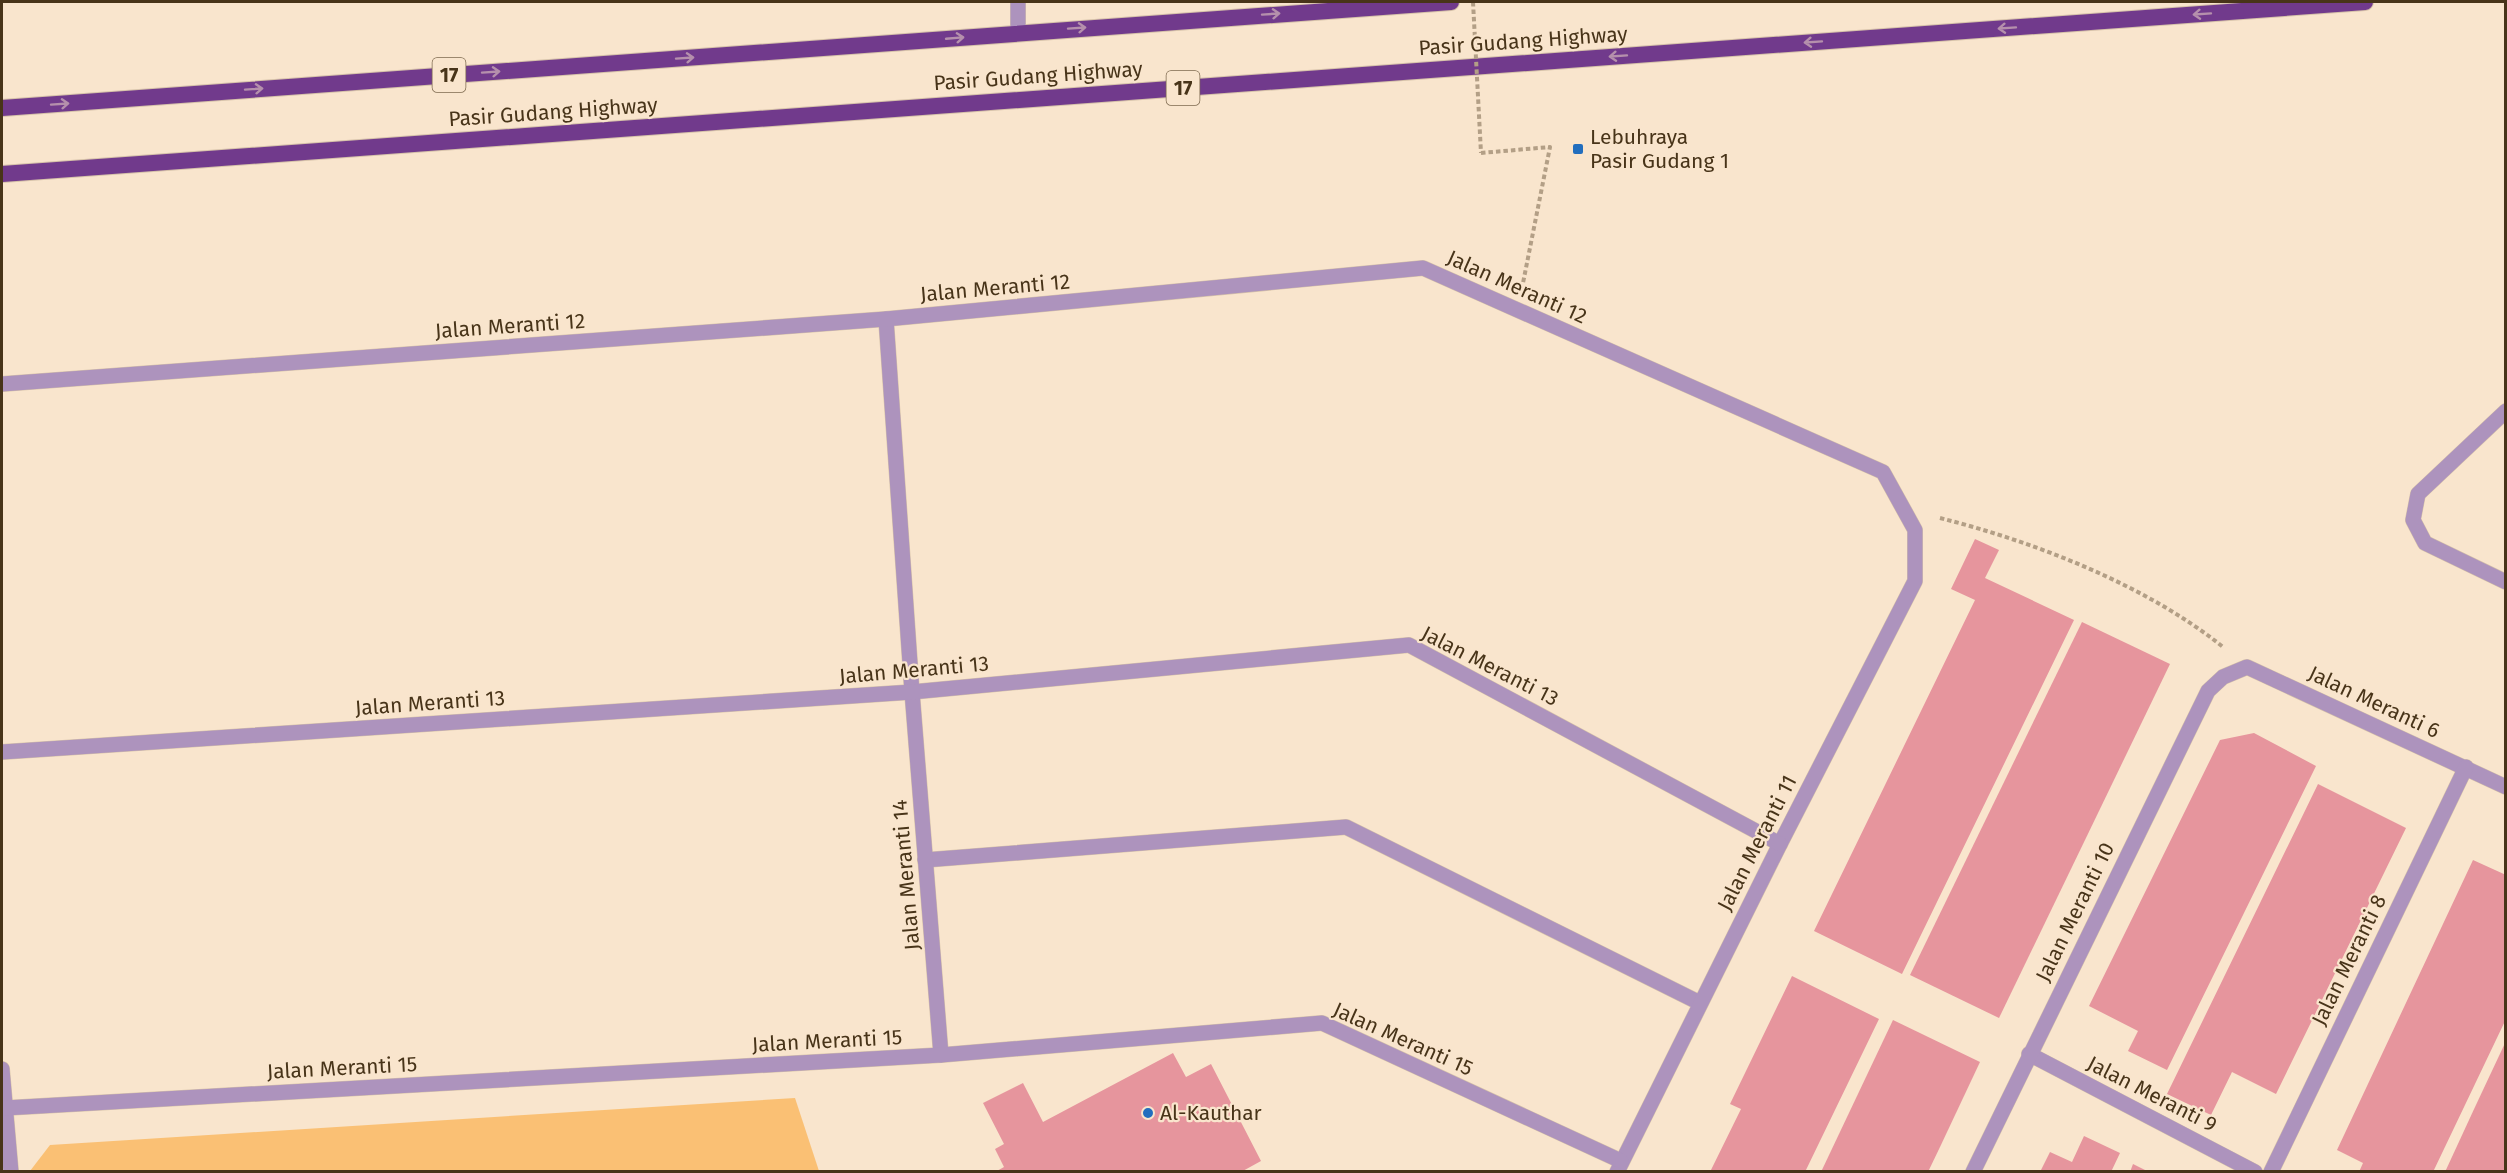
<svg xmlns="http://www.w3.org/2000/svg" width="2507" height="1173" font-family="'Fira Sans',sans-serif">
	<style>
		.green { fill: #fac074 }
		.building { fill: #e6959d }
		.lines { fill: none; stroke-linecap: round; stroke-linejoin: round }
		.service-casing { stroke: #d6c2a9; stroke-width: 16 }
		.minor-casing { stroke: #d6c2a9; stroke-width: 16 }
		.tertiary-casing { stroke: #d6c2a9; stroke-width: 16 }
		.trunk-casing { stroke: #d6c2a9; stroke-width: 18 }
		.path { stroke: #b39f86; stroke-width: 4; stroke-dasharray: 4.5 3; stroke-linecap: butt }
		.service { stroke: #ad93bd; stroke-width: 15 }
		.minor { stroke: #ad93bd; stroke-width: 15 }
		.tertiary { stroke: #ad93bd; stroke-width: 15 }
		.trunk { stroke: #713a8c; stroke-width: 16 }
		.path-bridge { stroke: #b39f86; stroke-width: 4; stroke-dasharray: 4.5 3; stroke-linecap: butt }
		.oneway { stroke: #b590ac }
		.poi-dot { fill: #226ebe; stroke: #f9e5cd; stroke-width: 2 }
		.labels { text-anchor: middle; stroke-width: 4.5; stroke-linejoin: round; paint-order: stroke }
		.shield { fill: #f9e5cd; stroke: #7d694f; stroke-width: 1.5 }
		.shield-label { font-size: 20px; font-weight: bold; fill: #483419 }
		.street-label { font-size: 21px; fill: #483419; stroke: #f9e5cd }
		.poi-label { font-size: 21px; fill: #483419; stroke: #f9e5cd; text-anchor: start }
	</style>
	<rect width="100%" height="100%" fill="#f9e5cd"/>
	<polygon class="green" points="795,1098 819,1171 30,1171 50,1145"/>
	<g class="building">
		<polygon points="1975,539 1999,550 1985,578 2074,620 1902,974 1814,931 1975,600 1951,589"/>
		<polygon points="2082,622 2170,664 1999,1018 1910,975"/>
		<polygon points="2254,733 2316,766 2167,1070 2128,1051 2138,1031 2089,1006 2220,740"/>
		<polygon points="2318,784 2406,828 2276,1094 2232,1072 2211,1115 2167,1094"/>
		<polygon points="2473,860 2506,875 2506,1019 2433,1172 2359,1172 2363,1163 2337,1150"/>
		<polygon points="1792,976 1879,1019 1805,1172 1710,1172 1741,1109 1730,1104"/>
		<polygon points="1893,1020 1980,1062 1940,1147 1928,1172 1821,1172"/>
		<polygon points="2506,1041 2506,1172 2445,1172 2475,1107"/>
		<polygon points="1173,1053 1186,1077 1211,1064 1261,1161 1241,1172 995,1172 1004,1167 995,1149 1004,1144 983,1103 1023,1083 1043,1122"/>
		<polygon points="2084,1136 2120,1153 2111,1172 2040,1172 2050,1152 2072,1162"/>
		<polygon points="2133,1164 2149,1172 2130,1172"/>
	</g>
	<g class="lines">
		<g class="service-casing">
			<polyline id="service" points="925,860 1346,827 1700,1003"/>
		</g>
		<g class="minor-casing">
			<g id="minor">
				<polyline points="886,319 912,692 941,1055"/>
				<polyline points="2,384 886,319 1423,268 1883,472 1915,530 1915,581 1780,844 1617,1172"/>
				<polyline points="2506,411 2418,494 2413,520 2425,543 2506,582"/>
				<polyline points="2,752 912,692 1409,645 1780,844"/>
				<polyline points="2029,1054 2255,1172"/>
				<polyline points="2,1069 11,1172"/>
				<polyline points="5,1108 941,1055 1322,1023 1621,1161"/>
				<polyline points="1973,1172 2208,691 2223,677 2247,667 2506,787"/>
				<polyline points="2271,1172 2466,767"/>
			</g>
		</g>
		<g class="tertiary-casing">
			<polyline id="tertiary" points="1018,2 1018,33"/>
		</g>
		<g class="trunk-casing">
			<g id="trunk">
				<polyline points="2,108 1451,2"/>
				<polyline points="2,174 2365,2"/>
			</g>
		</g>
		<g class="path">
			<polyline points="1481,153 1550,147 1523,283"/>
			<path d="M 1940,518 C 2035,542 2146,585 2223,647"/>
		</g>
		<use href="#service" class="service"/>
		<use href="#minor" class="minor"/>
		<use href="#tertiary" class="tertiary"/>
		<use href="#trunk" class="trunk"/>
		<polyline class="path-bridge" points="1473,2 1481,153"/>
	</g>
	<defs><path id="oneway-shaft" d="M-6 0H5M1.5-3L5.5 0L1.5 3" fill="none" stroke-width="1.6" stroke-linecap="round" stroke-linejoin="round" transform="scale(1.5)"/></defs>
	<g class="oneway">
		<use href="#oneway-shaft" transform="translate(1271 14) rotate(-4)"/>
		<use href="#oneway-shaft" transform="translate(2202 14) rotate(176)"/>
		<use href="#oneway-shaft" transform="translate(1077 28) rotate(-4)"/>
		<use href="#oneway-shaft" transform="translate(2007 28) rotate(176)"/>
		<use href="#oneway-shaft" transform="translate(955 38) rotate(-5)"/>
		<use href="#oneway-shaft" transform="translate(1813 42) rotate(176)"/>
		<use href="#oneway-shaft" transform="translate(1618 56) rotate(176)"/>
		<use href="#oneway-shaft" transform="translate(685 58) rotate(-4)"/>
		<use href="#oneway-shaft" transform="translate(491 72) rotate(-4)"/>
		<use href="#oneway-shaft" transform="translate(254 89) rotate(-4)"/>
		<use href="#oneway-shaft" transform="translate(60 104) rotate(-4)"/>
	</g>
	<g class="poi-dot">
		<rect x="1572" y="143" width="12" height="12" rx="3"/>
		<circle cx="1148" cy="1113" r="6"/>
	</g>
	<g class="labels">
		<g class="shield">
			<rect x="432.5" y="58" width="33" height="34" rx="4.5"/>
			<rect x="1166.5" y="71" width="33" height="34" rx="4.5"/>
		</g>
		<g class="shield-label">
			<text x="449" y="82">17</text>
			<text x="1183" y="95">17</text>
		</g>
		<g class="street-label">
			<text transform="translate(1523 41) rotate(-4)" y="7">Pasir Gudang Highway</text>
			<text transform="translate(1038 76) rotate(-4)" y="7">Pasir Gudang Highway</text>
			<text transform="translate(553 112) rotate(-4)" y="7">Pasir Gudang Highway</text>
			<text transform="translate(1517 287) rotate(24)" y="7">Jalan Meranti 12</text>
			<text transform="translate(995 288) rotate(-5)" y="7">Jalan Meranti 12</text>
			<text transform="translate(510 326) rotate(-4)" y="7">Jalan Meranti 12</text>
			<text transform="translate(1490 666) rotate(27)" y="7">Jalan Meranti 13</text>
			<text transform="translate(914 670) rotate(-5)" y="7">Jalan Meranti 13</text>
			<text transform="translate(2374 702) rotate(25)" y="7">Jalan Meranti 6</text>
			<text transform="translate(430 703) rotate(-4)" y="7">Jalan Meranti 13</text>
			<text transform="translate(1757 843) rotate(-63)" y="7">Jalan Meranti 11</text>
			<text transform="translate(906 875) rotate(-95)" y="7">Jalan Meranti 14</text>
			<text transform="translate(2075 912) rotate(-64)" y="7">Jalan Meranti 10</text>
			<text transform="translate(2349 960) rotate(-64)" y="7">Jalan Meranti 8</text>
			<text transform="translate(1403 1039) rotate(24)" y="7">Jalan Meranti 15</text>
			<text transform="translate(827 1041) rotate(-3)" y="7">Jalan Meranti 15</text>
			<text transform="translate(342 1068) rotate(-3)" y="7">Jalan Meranti 15</text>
			<text transform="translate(2152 1094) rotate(27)" y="7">Jalan Meranti 9</text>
		</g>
		<g class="poi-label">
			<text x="1590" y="144">Lebuhraya<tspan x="1590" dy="24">Pasir Gudang 1</tspan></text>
			<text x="1160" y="1120">Al-Kauthar</text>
		</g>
	</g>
	<rect width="2507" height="1173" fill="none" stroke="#483419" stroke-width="6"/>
</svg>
